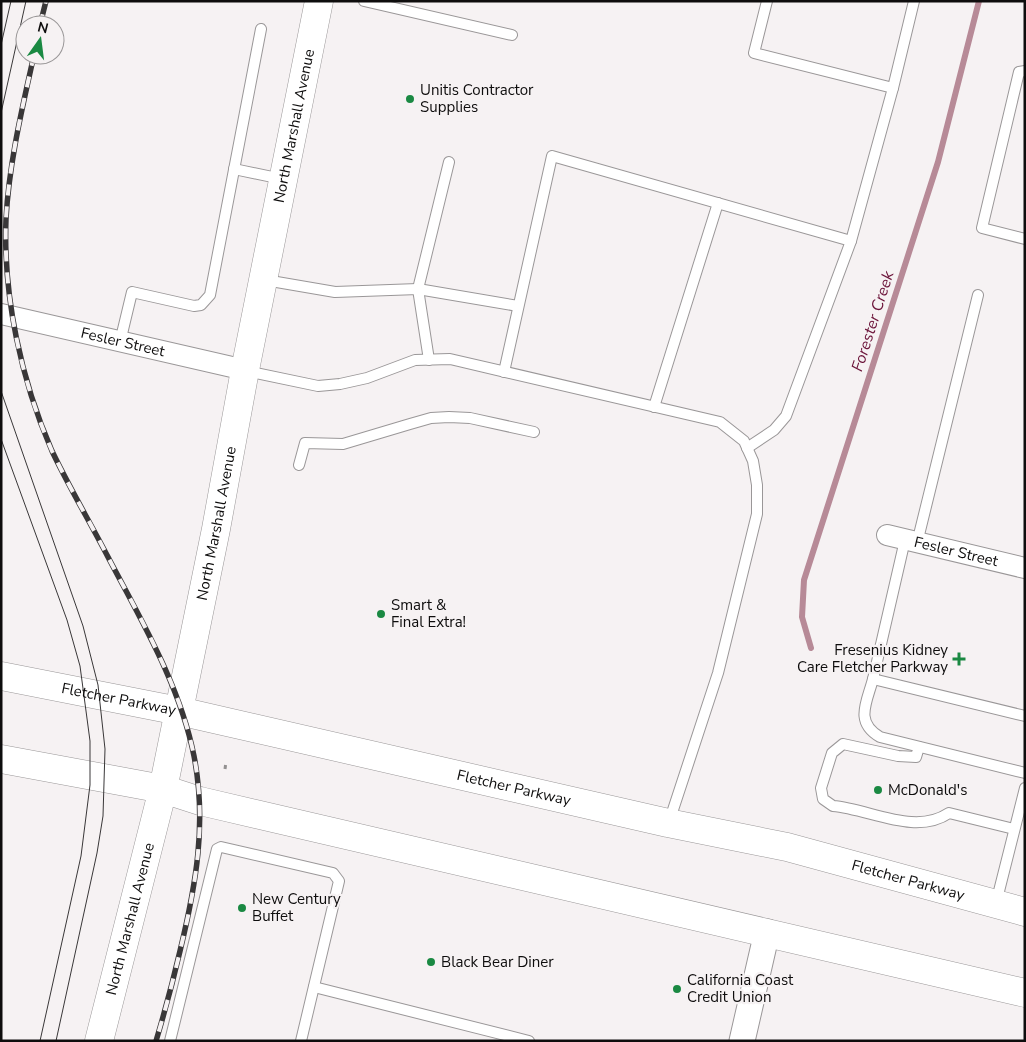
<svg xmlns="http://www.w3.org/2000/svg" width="1026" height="1042" font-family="'Nunito Sans',sans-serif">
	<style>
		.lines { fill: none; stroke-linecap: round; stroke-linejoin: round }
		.stream { stroke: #b78a97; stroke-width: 6 }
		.service-casing { stroke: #9a9798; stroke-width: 12 }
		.minor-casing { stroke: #9a9798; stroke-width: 22 }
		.tertiary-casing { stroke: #9a9798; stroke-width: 27 }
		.secondary-casing { stroke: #9a9798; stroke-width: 29 }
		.primary-casing { stroke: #9a9798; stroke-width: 29 }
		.path { stroke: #939191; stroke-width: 3; stroke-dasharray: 4 4; stroke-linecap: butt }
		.service { stroke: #fff; stroke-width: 10 }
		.minor { stroke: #fff; stroke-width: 20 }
		.tertiary { stroke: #fff; stroke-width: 25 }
		.secondary { stroke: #fff; stroke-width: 28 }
		.primary { stroke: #fff; stroke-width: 28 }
		.tram { stroke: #393738; stroke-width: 1 }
		.rail-casing { stroke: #393738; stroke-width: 5.5 }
		.rail { stroke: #f6f2f3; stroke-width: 4; stroke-dasharray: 11; stroke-linecap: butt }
		.poi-dot { fill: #1a8942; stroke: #f6f2f3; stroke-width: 2 }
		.labels { text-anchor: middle; stroke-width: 4.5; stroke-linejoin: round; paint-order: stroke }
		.poi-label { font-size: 15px; fill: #0e0d0d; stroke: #f6f2f3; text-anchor: start }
		.street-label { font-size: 15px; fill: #0e0d0d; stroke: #f6f2f3 }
		.water-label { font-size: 16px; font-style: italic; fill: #6b1339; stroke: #f6f2f3 }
	</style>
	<rect width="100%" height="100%" fill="#f6f2f3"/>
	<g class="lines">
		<polyline class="stream" points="811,648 802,617 804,580 938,162 979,1"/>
		<g class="service-casing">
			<g id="service">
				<polyline points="364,1 512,35"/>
				<polyline points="767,1 754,53 893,88 914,1"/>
				<polyline points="1025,71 1019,72 982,228 1025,239"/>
				<polyline points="234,169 282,179"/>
				<polyline points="265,280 335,292 418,289 518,306"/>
				<polyline points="120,342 132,292 194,306 201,305 210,295 261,29"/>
				<polyline points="429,360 418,289 449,162"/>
				<polyline points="246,371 318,386 340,384 367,378 415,360 450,359 720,422 744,441 753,461 757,485 757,514 718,673 669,822"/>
				<polyline points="504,372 552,156 851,241"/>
				<polyline points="654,407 718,203"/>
				<polyline points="747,448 774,430 786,416 851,241 893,88"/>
				<polyline points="299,465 305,443 343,444 410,424 431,418 449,417 470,418 534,432"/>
				<polyline points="905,540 873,679 1025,716"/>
				<polyline points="917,543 978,295"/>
				<path d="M 873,679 C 867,702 854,722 880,737 L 1025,773"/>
				<path d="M 919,747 L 916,757 L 898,756 L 843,744 L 832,753 L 821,788 L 823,799 L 833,806 C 870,809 915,836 949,813 L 1014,829"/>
				<polyline points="996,903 1025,788"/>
				<polyline points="314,987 529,1041"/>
				<polyline points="170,1041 217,849 221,847 333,873 339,881 301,1041"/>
			</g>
		</g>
		<g class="minor-casing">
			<g id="minor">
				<path id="s1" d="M 1,314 L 245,370"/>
				<path id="s2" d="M 887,535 L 1025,568"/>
			</g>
		</g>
		<g class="tertiary-casing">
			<polyline id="tertiary" points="742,1041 767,932"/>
		</g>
		<g class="secondary-casing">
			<g id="secondary">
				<path id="s3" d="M 99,1041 L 163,789 L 216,529 L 245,370 L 319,1"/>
			</g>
		</g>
		<g class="primary-casing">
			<g id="primary">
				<path id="s4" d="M 1,676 L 179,711 L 668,823 L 787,847 L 1025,912"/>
				<polyline points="1,759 163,789 200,801 1025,993"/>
			</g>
		</g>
		<polyline class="path" points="225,769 226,762"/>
		<use href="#service" class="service"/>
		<use href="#minor" class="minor"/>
		<use href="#tertiary" class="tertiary"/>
		<use href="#secondary" class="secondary"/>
		<use href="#primary" class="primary"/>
		<g class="tram">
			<polyline points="1,45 11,1"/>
			<polyline points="1,113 26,1"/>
			<polyline points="1,391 83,626 98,685 105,749 103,816 97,853 56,1041"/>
			<polyline points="1,439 67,620 80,666 90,741 90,785 81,856 40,1041"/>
		</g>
		<g class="rail-casing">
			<g id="rail">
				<polyline points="40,25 46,1"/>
				<path d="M 34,55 C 22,109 9,163 6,219 C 3,296 21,380 52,451 C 69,487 90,522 108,557 C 141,620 180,685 194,756 C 207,823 196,885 180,951 C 173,981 165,1011 156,1041"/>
			</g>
		</g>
		<use href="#rail" class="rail"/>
	</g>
	<g class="poi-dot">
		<circle cx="410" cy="99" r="5"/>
		<circle cx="381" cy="614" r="5"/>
		<path d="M956.5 651.5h5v5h5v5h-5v5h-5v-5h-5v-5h5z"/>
		<circle cx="878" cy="790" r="5"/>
		<circle cx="242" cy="908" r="5"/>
		<circle cx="431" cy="962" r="5"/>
		<circle cx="677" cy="989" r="5"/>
	</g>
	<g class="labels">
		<g class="poi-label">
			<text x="420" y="95">Unitis Contractor<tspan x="420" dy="17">Supplies</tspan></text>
			<text x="391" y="610">Smart &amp;<tspan x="391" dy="17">Final Extra!</tspan></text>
			<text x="948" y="655" text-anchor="end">Fresenius Kidney<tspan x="948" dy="17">Care Fletcher Parkway</tspan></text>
			<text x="888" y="795">McDonald's</text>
			<text x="252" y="904">New Century<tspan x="252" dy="17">Buffet</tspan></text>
			<text x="441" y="967">Black Bear Diner</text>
			<text x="687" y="985">California Coast<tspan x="687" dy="17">Credit Union</tspan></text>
		</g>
		<g class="street-label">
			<text dy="5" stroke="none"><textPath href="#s3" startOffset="936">North Marshall Avenue</textPath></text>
			<text dy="5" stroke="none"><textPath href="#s1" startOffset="125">Fesler Street</textPath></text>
			<text dy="5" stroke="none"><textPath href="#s3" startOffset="531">North Marshall Avenue</textPath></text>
			<text dy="5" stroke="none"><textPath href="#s2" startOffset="71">Fesler Street</textPath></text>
			<text dy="5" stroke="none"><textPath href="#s4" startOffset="120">Fletcher Parkway</textPath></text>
			<text dy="5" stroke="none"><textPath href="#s4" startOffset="525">Fletcher Parkway</textPath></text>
			<text dy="5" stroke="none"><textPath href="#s4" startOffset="930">Fletcher Parkway</textPath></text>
			<text dy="5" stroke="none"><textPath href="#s3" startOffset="126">North Marshall Avenue</textPath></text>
		</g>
		<g class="water-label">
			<text transform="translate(872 321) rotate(-72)" y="6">Forester Creek</text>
		</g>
	</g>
	<rect width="1026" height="1042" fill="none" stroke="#0e0d0d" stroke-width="5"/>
	<g transform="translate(40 40) rotate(14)"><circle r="24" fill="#f6f2f3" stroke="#999697"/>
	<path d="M0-4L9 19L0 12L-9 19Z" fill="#1a8942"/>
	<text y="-8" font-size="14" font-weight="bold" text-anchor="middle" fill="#0e0d0d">N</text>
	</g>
</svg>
